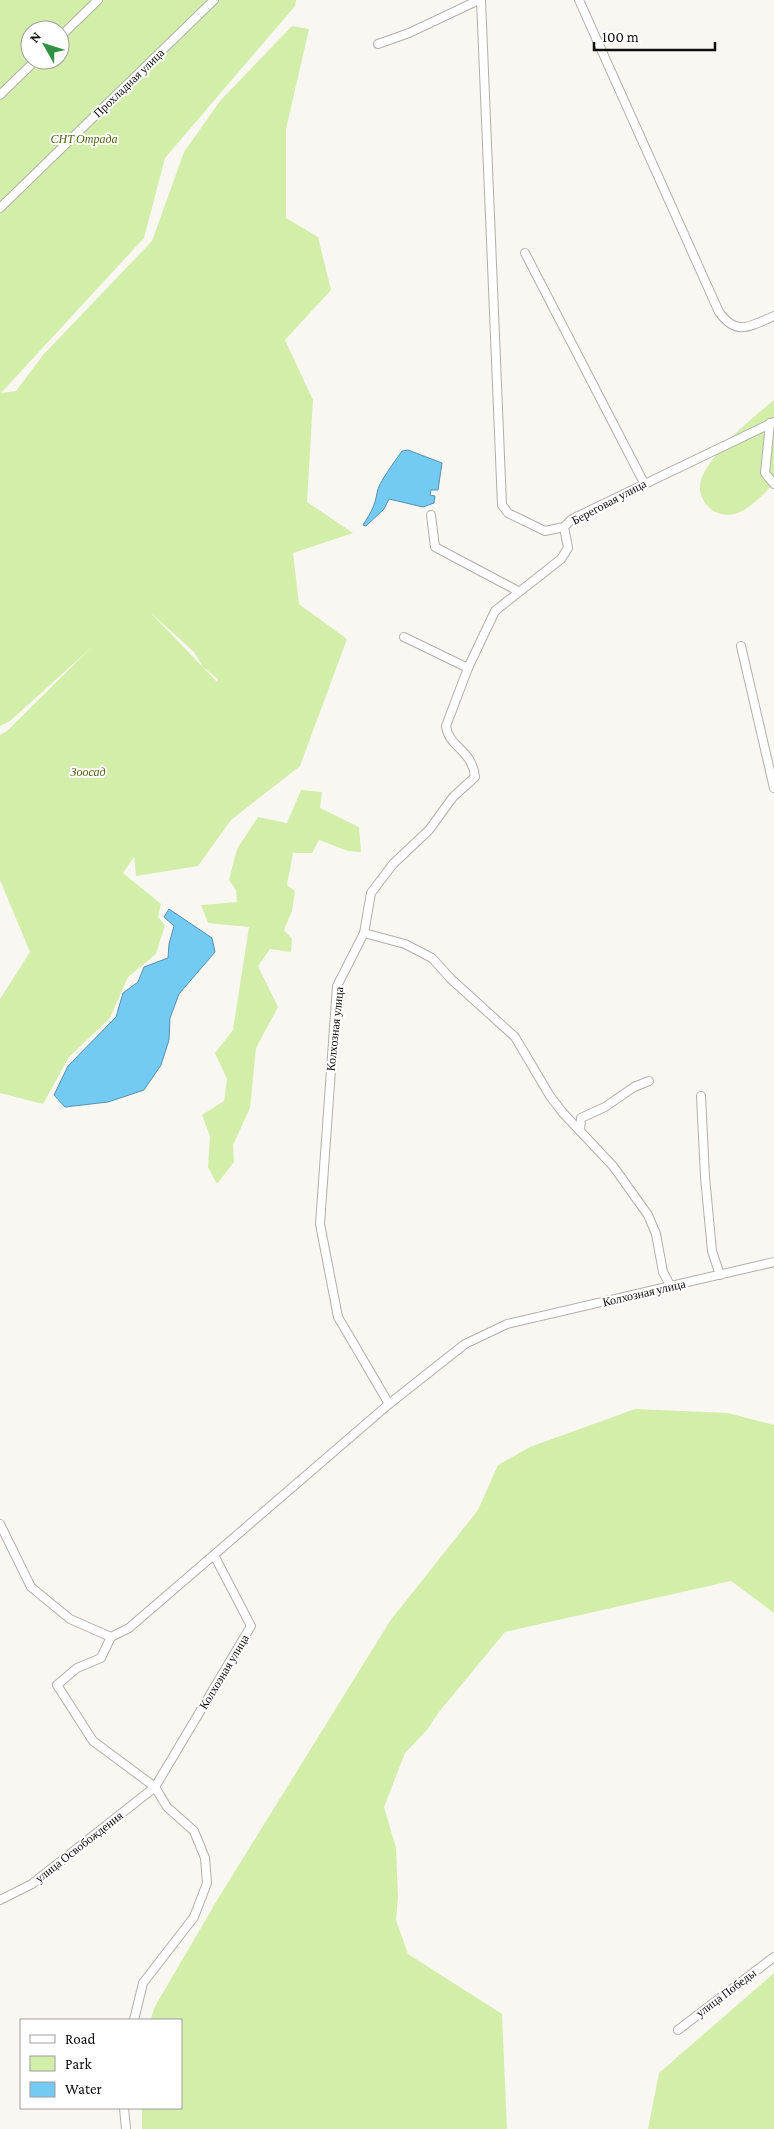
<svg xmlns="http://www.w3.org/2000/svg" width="774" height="2129" font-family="'Crimson Pro',serif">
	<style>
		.green { fill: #d3eea9; fill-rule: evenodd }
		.water { fill: #73caf2; stroke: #5591ad }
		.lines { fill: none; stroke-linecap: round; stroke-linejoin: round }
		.street-casing { stroke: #b1afaa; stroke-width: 10 }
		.street { stroke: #fff; stroke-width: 8 }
		.labels { text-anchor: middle; stroke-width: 4; stroke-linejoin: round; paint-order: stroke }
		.street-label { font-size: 12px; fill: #0e0d0b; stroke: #fff }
		.park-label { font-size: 12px; font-style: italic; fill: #4a6214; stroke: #fff }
	</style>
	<rect width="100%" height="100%" fill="#f9f7f2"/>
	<g class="green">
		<path d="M 0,0 L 296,0 L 295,6 L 165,158 L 144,238 L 1,393 L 16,391 L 43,355 L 152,241 L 184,152 L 220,101 L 292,26 L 309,29 L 286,129 L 286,218 L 318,237 L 331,290 L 285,340 L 313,400 L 307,502 L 353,533 L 293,553 L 299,604 L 347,639 L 300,766 L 231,820 L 198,866 L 136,876 L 134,857 L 123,873 L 161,904 L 158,917 L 165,925 L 156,954 L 128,977 L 110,1018 L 69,1057 L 43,1104 L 0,1093 L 0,999 L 30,952 L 0,880 L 0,735 L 7,731 L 92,647 L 10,721 L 0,726 ZM 30,30 L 60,30 L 60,60 L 30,60 ZM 150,612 L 194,652 L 203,667 L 218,679 L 217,682 Z"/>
		<path d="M 774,400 L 774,483 C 765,493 749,510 735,514 C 712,520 692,496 703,475 C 716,448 751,419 774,400 Z"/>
		<polygon points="301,790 322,792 320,808 359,827 361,852 348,851 319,840 312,853 293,853 287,885 295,891 292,911 284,930 292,939 291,952 270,949 258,966 278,1007 256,1048 250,1108 233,1145 234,1162 217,1184 208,1167 210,1136 202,1115 224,1101 227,1079 215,1053 233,1030 249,927 208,923 201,905 237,902 236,890 229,880 237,849 258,817 287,823"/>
		<polygon points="635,1409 728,1413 774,1425 774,1613 731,1581 505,1632 439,1712 427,1730 405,1753 384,1807 396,1848 398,1897 396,1920 408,1954 502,2014 507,2129 142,2129 142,2108 181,2108 181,2020 151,2020 154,2008 219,1897 390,1621 478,1510 498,1465 530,1447"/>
		<polygon points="774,1973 774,2129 648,2129 659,2073"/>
	</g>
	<g class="water">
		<path d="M 408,450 L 442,463 L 438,490 L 431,490 L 430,495 L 435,496 L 434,503 L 423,507 L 389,499 L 384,509 L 366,526 L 363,525 C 371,513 375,505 377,493 C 378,483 396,460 402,451 Z"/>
		<polygon points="169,909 212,938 215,952 179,994 170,1018 169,1040 161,1065 144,1090 108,1102 65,1107 54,1095 68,1066 116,1017 123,993 138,982 144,967 168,958 169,944 174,926 164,917"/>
	</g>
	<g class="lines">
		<g class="street-casing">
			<g id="street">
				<polyline points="481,0 502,505 508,513 545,531 564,527"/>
				<path d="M 579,0 L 719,312 C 737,337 750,326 774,316"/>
				<polyline points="60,37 98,0"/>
				<polyline points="378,44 409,33 479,0"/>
				<polyline points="0,95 36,60"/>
				<polyline points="0,208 214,0"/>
				<polyline points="525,253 644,483"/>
				<polyline points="770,423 765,473 774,484"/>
				<polyline points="431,515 435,547 518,591"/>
				<polyline points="404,637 468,668 495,611 561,559 568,548 564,527 572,519 774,422"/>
				<polyline points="741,646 774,788"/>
				<polyline points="364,933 405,944 432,958 451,979 515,1037 550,1096 563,1113 613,1166 648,1215 656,1234 663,1272 671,1287"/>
				<polyline points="701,1096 705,1177 712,1251 720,1275"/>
				<polyline points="580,1130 581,1118 605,1107 634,1087 649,1081"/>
				<path d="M 389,1404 L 338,1317 L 320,1224 L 337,986 L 364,933 L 371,893 L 393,864 L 429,830 L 453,797 L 475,777 C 472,749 449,748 446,726 L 468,668"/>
				<polyline points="0,1524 31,1587 70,1619 111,1637 129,1628 389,1404 465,1344 507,1324 774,1262"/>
				<polyline points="0,1900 32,1884 155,1787 93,1741 57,1685 77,1668 101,1658 111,1637"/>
				<polyline points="134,2020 143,1983 194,1917 207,1883 205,1858 194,1831 167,1807 155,1787 251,1626 214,1555"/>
				<polyline points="678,2030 774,1957"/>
				<polyline points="124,2108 126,2129"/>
			</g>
		</g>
		<use href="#street" class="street"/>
	</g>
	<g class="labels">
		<g class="street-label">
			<text transform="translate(129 83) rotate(-44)" y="4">Прохладная улица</text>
			<text transform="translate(609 502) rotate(-28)" y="4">Береговая улица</text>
			<text transform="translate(335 1029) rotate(-84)" y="4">Колхозная улица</text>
			<text transform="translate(644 1293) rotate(-13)" y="4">Колхозная улица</text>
			<text transform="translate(224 1672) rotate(-59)" y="4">Колхозная улица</text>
			<text transform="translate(79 1847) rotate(-38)" y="4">улица Освобождения</text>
			<text transform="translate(726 1993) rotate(-37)" y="4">улица Победы</text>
		</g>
		<g class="park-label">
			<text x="84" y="143">СНТ Отрада</text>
			<text x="88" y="776">Зоосад</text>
		</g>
	</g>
	<rect x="20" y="2019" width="162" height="90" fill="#ffffff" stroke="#9f9e9d"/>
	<rect x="30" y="2035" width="25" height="8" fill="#ffffff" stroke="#9f9e9d"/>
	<text x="65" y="2044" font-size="15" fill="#0e0d0b">Road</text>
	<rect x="30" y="2056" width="25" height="15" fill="#d3eea9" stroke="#9f9e9d"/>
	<text x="65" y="2069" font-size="15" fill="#0e0d0b">Park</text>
	<rect x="30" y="2082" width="25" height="15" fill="#73caf2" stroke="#9f9e9d"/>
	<text x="65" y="2094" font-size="15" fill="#0e0d0b">Water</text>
	<g transform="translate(45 45) rotate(309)"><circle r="24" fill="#ffffff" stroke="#9f9e9d"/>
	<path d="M0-4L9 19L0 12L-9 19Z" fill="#309043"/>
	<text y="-8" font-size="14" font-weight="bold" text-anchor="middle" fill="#0e0d0b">N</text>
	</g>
	<path d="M594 42v8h121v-8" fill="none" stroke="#0e0d0b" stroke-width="2.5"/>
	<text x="602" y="42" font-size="15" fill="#0e0d0b" stroke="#ffffff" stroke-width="4" paint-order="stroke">100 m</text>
</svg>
